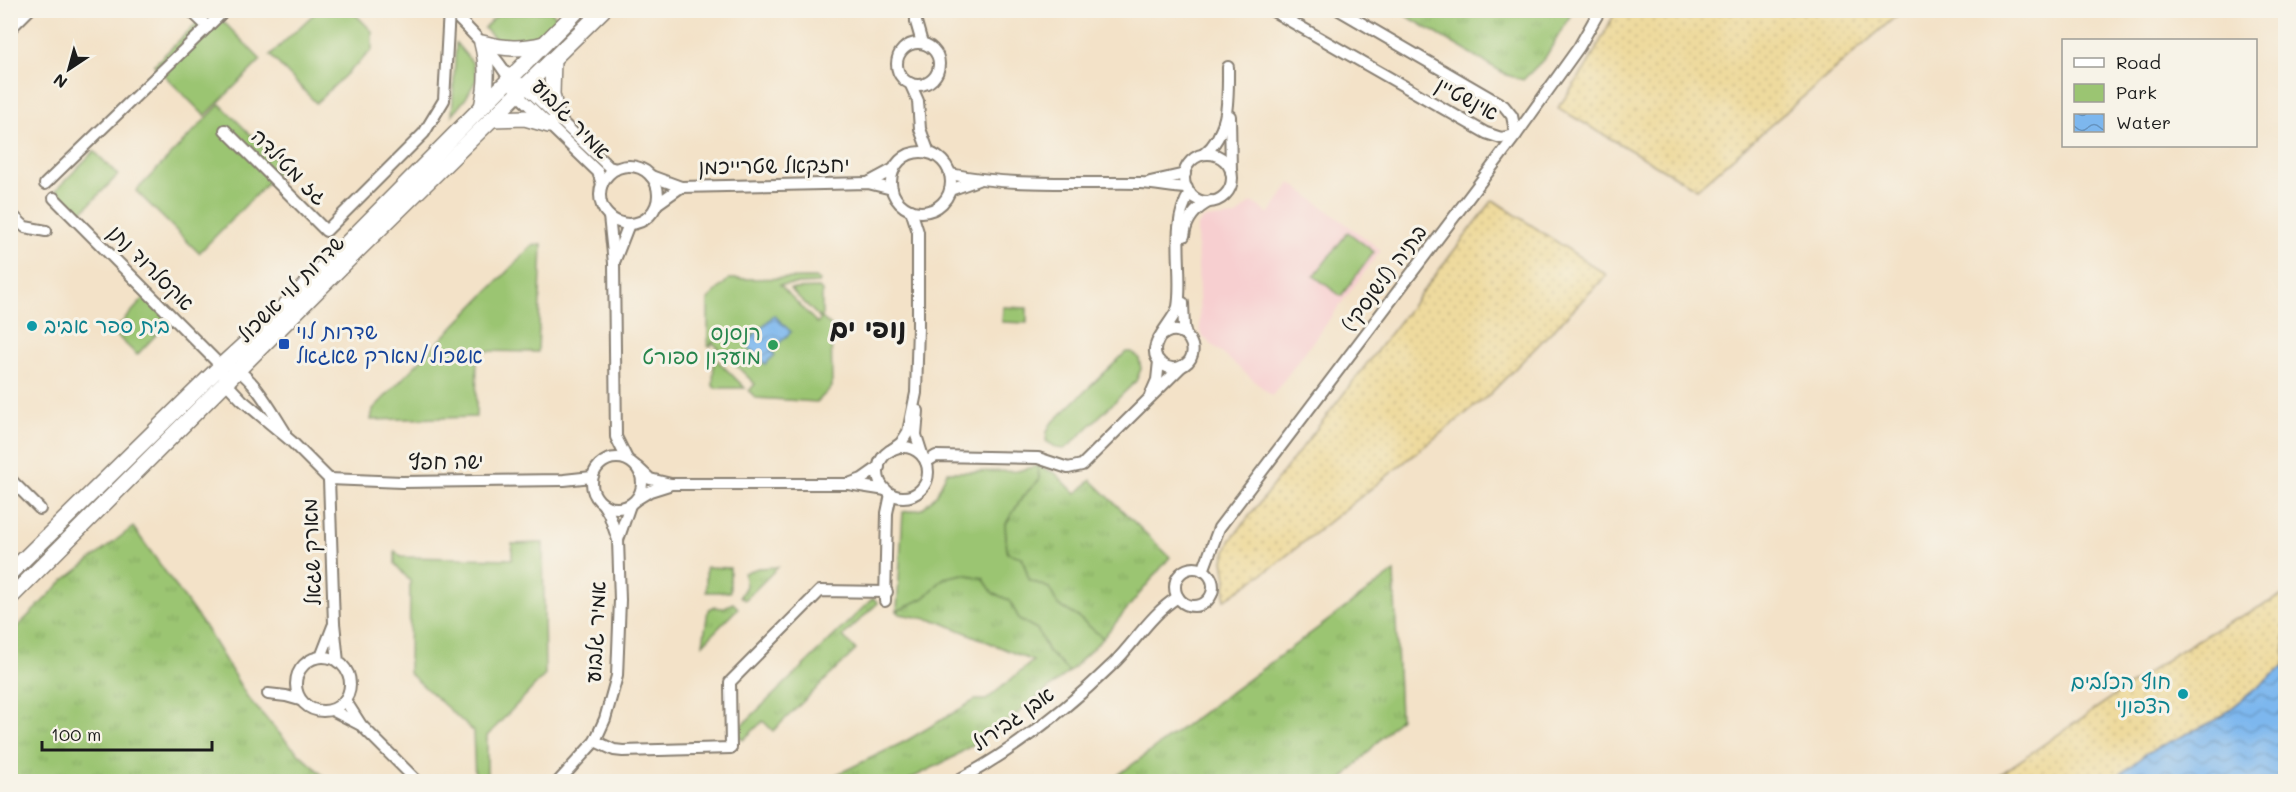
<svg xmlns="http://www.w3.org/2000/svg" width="2296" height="792" font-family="Mali,'Playpen Sans Hebrew',sans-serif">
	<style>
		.built { fill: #f7cfd0 }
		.grass { fill: url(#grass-tufts); stroke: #5c7047; stroke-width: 1.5 }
		.sand { fill: url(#sand-dots); stroke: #857b5d; stroke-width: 1.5 }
		.green { fill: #9bc572; stroke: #5c7047; stroke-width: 1.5 }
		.water { fill: url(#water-waves); stroke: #4c6a85; stroke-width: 1.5 }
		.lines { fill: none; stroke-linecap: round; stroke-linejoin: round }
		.street-casing { stroke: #887f72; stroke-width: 14 }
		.secondary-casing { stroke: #887f72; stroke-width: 18 }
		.street { stroke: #fff; stroke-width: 10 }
		.secondary { stroke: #fff; stroke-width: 15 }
		.culture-dot { fill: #0f9aa8; stroke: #f7f3e8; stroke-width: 2 }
		.transit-dot { fill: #1a4fb4; stroke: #f7f3e8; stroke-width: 2 }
		.leisure-dot { fill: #2e9e5b; stroke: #f7f3e8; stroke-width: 2 }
		.labels { text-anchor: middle; stroke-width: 6; stroke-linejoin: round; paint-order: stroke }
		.street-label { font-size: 21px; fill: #1c1c1c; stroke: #f7f3e8 }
		.culture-label { font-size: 21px; fill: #0d838f; stroke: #f7f3e8; text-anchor: start }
		.transit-label { font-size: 21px; fill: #164399; stroke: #f7f3e8; text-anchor: start }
		.leisure-label { font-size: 21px; fill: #27864d; stroke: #f7f3e8; text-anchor: end }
		.district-label { font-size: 27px; font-weight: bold; fill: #1c1c1c; stroke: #f7f3e8 }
	</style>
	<defs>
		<pattern id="grass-tufts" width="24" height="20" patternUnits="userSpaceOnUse" patternTransform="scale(1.5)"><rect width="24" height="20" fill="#9bc572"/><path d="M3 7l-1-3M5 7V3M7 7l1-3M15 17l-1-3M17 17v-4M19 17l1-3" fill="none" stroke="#85a962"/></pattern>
		<pattern id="sand-dots" width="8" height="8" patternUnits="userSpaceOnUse" patternTransform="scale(1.5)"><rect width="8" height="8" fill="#eeda9e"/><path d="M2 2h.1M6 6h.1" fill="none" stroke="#ccba88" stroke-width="1.8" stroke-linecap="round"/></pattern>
		<pattern id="water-waves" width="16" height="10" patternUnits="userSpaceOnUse" patternTransform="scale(1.5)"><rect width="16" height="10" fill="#7db7ee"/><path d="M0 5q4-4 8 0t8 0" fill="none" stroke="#6694c0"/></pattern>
	</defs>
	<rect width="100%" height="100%" fill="#f7f3e8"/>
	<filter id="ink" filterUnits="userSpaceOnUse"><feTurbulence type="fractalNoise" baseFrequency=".0167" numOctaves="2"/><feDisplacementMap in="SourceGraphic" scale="12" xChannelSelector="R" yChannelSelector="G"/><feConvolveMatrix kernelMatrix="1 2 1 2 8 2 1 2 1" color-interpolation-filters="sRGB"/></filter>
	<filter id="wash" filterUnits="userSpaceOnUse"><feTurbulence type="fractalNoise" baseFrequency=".008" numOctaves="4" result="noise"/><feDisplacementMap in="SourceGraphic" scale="24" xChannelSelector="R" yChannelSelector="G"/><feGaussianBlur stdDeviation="1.35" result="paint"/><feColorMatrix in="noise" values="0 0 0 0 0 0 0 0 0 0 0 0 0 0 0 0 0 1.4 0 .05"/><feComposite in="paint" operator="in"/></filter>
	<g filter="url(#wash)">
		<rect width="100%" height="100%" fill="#f3e2c8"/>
		<polygon class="built" points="1291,183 1381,250 1272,396 1203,337 1200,329 1197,228 1202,219 1236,216 1252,202 1269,214"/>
		<g class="grass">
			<polygon points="1398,11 1573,11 1545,58 1523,80 1507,75"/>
			<polygon points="1003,307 1027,308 1027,323 1002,322"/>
			<polygon points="714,357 745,388 715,388 713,386"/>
			<polygon points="1038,466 1055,473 1076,494 1091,480 1170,557 1103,638 1078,617 1058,605 1049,588 1029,580 1022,557 1007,553 1005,525 1023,496 1039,480"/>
			<polygon points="133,527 205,627 248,698 288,743 329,781 11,781 11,633 62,582"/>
			<polygon points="778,567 745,600 740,596 746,586 744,573 758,568"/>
			<polygon points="1394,572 1400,718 1341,781 1110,781"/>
			<polygon points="963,574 983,578 993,593 1009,600 1020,620 1037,629 1048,652 1069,672 1002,726 952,758 906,781 821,782 906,741 975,700 986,700 1033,661 938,621 900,614 897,611 924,598 944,578"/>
			<polygon points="873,598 878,603 843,636 856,650 773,731 763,721 743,740 735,732"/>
			<polygon points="733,603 738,608 703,644 708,610 712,607 723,608"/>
		</g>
		<g class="sand">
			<polygon points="1616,11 1616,10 1902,11 1697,189 1558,108 1587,66"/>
			<polygon points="1493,200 1607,275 1489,395 1271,568 1224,600 1226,579 1223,560 1230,541"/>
			<polygon points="2285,594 2285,665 2218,719 2147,753 2111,781 1989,782 2181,650 2218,628"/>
		</g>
		<g class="green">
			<polygon points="210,10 213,11 261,60 205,116 154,65"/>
			<polygon points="318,10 352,11 372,31 372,50 316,103 270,55"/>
			<polygon points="551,11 559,20 535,40 499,42 484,28 498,15"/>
			<polygon points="456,43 472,62 477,78 466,98 452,115"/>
			<polygon points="220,104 283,167 199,253 136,191"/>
			<polygon points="94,151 118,175 80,214 56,190"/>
			<polygon points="1348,232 1374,252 1341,296 1314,276"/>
			<polygon points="542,244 538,352 477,351 476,417 371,420 373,409 532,246"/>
			<polygon points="815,278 820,281 819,283 780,285 817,323 821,319 790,289 819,288 822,291 822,318 831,326 832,387 817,402 756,398 749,391 755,384 712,342 711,346 708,346 708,299 729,279"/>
			<polygon points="146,296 170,320 137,355 113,332"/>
			<polygon points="1126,352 1132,352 1139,358 1141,369 1136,381 1070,445 1064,449 1057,448 1046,441 1047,432 1050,425"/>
			<polygon points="1038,466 1039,480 1023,496 1005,525 1007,553 1022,557 1029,580 1049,588 1058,605 1078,617 1103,638 1069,672 1048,651 1037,629 1020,620 1009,600 993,593 983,578 963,574 944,578 924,598 897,611 903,512 922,509 936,495 947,472 1017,471"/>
			<polygon points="543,543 545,675 487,736 487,781 475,781 473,731 409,673 410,581 395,564 395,551 401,557 512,559 512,544"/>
			<polygon points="706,567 730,568 730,592 706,592"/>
		</g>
		<g class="water">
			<polygon points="774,315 791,332 771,351 775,355 765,364 745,344"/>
			<polygon points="2285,665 2285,781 2111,781 2147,753 2218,719"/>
		</g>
	</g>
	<g filter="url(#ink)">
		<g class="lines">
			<g class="street-casing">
				<g id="street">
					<polyline points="190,10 208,27"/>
					<path d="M 450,10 C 475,36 503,61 517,94 L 598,172 L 602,184"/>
					<polyline points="916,10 916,22 922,43"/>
					<polyline points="1271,10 1486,133 1501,138 1516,135 1512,116 1504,106 1339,10"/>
					<polyline points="10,29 29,10"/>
					<circle cx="918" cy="64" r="21"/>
					<polyline points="521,83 609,167 616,169"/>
					<polyline points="910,83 918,101 920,129 929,153"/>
					<polyline points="1230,116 1231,172"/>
					<polyline points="225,130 326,231 424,133 444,100 449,10"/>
					<circle cx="921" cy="182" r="30"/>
					<path d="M 1204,154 C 1230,133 1228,98 1228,67"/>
					<circle cx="1208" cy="178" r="24"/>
					<circle cx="629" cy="195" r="29"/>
					<path d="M 950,174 C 1013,187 1077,182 1140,183 C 1156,184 1171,187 1187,188"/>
					<polyline points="651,176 681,187 868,183 892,189"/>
					<polyline points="1150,182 1185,174"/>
					<polyline points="868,183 894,169"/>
					<polyline points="45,184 225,10"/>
					<polyline points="950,190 978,180"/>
					<polyline points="54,198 221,366 226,383 242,400 291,441 329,479"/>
					<polyline points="657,204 681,187"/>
					<polyline points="10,213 25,227 46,231"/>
					<polyline points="609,216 614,263 616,437 627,459"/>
					<path d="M 1184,236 C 1186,219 1196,208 1211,201"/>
					<polyline points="615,260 629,224"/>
					<polyline points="1183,303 1184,327 1186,335"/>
					<path d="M 1159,338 C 1184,314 1208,357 1180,367 C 1174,369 1167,368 1162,364 C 1141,348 1173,324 1178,307 C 1184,271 1169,225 1190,193"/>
					<path d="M 233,369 C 251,373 274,415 285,432"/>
					<polyline points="1150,396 1157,380 1159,361"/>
					<polyline points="918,411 916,435 923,457"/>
					<circle cx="903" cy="472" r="25"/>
					<polyline points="890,451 901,443 908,432 916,393 918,327 918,232 911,210"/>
					<circle cx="617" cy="483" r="25"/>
					<polyline points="926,462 936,456 1038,458 1068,468 1082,465 1182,366"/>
					<polyline points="637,467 650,479 671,484 848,484 886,490"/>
					<polyline points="10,479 40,509"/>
					<polyline points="329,479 402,482 564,480 592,477"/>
					<polyline points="329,479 334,623 338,662"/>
					<polyline points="851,483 862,479 879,467"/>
					<polyline points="637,499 650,491 669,485"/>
					<polyline points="603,504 609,514 618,540"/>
					<circle cx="1194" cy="587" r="19"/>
					<polyline points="1203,571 1219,528 1516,135 1579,47 1600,10"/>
					<polyline points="885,601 887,513 891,494"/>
					<circle cx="323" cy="684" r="27"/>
					<polyline points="321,657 333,626"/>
					<polyline points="268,694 286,696 300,700"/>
					<polyline points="345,700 361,725 418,782"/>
					<polyline points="332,710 359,724"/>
					<polyline points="595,741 614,750 623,751 731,748 730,682 820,591 887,592"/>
					<polyline points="558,782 595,741 605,719 617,676 620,600 618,540 630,505"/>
					<path d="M 955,782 C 1014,750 1066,710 1114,663 C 1135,642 1152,613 1178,597"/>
				</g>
			</g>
			<g class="secondary-casing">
				<g id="secondary">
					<polyline points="553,59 552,94 557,117"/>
					<path d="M 482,107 C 487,84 488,66 482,43 C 505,49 521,50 544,44"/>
					<polyline points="492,119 525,118 549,125"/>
					<polyline points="10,573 221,366 269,322 578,10"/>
					<polyline points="10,598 356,252 603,10"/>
				</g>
			</g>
			<use href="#street" class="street"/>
			<use href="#secondary" class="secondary"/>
		</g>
	</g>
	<g class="culture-dot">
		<circle cx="32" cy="326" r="6"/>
		<circle cx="2183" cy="694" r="6"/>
	</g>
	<rect class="transit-dot" x="278" y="338" width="12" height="12" rx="3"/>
	<circle class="leisure-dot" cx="773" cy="345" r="6"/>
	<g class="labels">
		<g class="street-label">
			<text transform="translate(1467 99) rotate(28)" y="7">אינשטיין</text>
			<text transform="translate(571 119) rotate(46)" y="7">אמיר גלבוע</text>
			<text transform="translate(774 166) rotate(-1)" y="7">יחזקאל שטרייכמן</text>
			<text transform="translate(289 167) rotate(45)" y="7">גז מטילדה</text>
			<text transform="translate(151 268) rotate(45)" y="7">אקסלרוד נתן</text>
			<text transform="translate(1384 278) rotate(-53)" y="7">בתיה (לישנסקי)</text>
			<text transform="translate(291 289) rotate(-45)" y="7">שדרות לוי אשכול</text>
			<text transform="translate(446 462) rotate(-1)" y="7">ישה חפץ</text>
			<text transform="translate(312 552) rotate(-92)" y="7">מארק שגאל</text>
			<text transform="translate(596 632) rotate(-87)" y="7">אמיר גלבוע</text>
			<text transform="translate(1013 719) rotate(-35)" y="7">אבן גבירול</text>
		</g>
		<g class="culture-label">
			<text x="44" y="333">בית ספר אביב</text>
			<text x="2171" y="689" text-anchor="end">חוף הכלבים<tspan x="2171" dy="24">הצפוני</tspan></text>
		</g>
		<g class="transit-label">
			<text x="296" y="339">שדרות לוי<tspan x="296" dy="24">אשכול/מארק שאגאל</tspan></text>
		</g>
		<g class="leisure-label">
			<text x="761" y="340">רנסנס<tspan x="761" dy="24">מועדון ספורט</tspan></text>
		</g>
		<g class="district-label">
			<text x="868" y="338">נופי ים</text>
		</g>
	</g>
	<rect width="2296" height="792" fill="none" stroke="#f7f3e8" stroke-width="36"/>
	<rect x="2062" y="39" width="195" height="108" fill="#f7f3e8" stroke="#9f9d96" stroke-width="1.5"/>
	<rect x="2074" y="58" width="30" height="9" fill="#ffffff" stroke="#9f9d96" stroke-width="1.5"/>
	<text x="2116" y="69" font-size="18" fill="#1c1c1c">Road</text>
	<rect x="2074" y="84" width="30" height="18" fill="#9bc572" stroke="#9f9d96" stroke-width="1.5"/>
	<text x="2116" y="99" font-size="18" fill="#1c1c1c">Park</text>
	<rect x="2074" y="114" width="30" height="18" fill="url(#water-waves)" stroke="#9f9d96" stroke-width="1.5"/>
	<text x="2116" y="129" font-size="18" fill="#1c1c1c">Water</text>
	<g transform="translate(69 69) rotate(216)" stroke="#f7f3e8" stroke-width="4.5" paint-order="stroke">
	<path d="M0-4.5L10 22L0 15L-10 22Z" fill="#1c1c1c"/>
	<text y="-9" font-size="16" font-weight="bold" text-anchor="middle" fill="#1c1c1c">N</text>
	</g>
	<path d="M42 741v9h170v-9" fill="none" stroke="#1c1c1c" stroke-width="3"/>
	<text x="51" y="741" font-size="18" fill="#1c1c1c" stroke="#f7f3e8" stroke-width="4.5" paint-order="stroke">100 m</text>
</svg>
